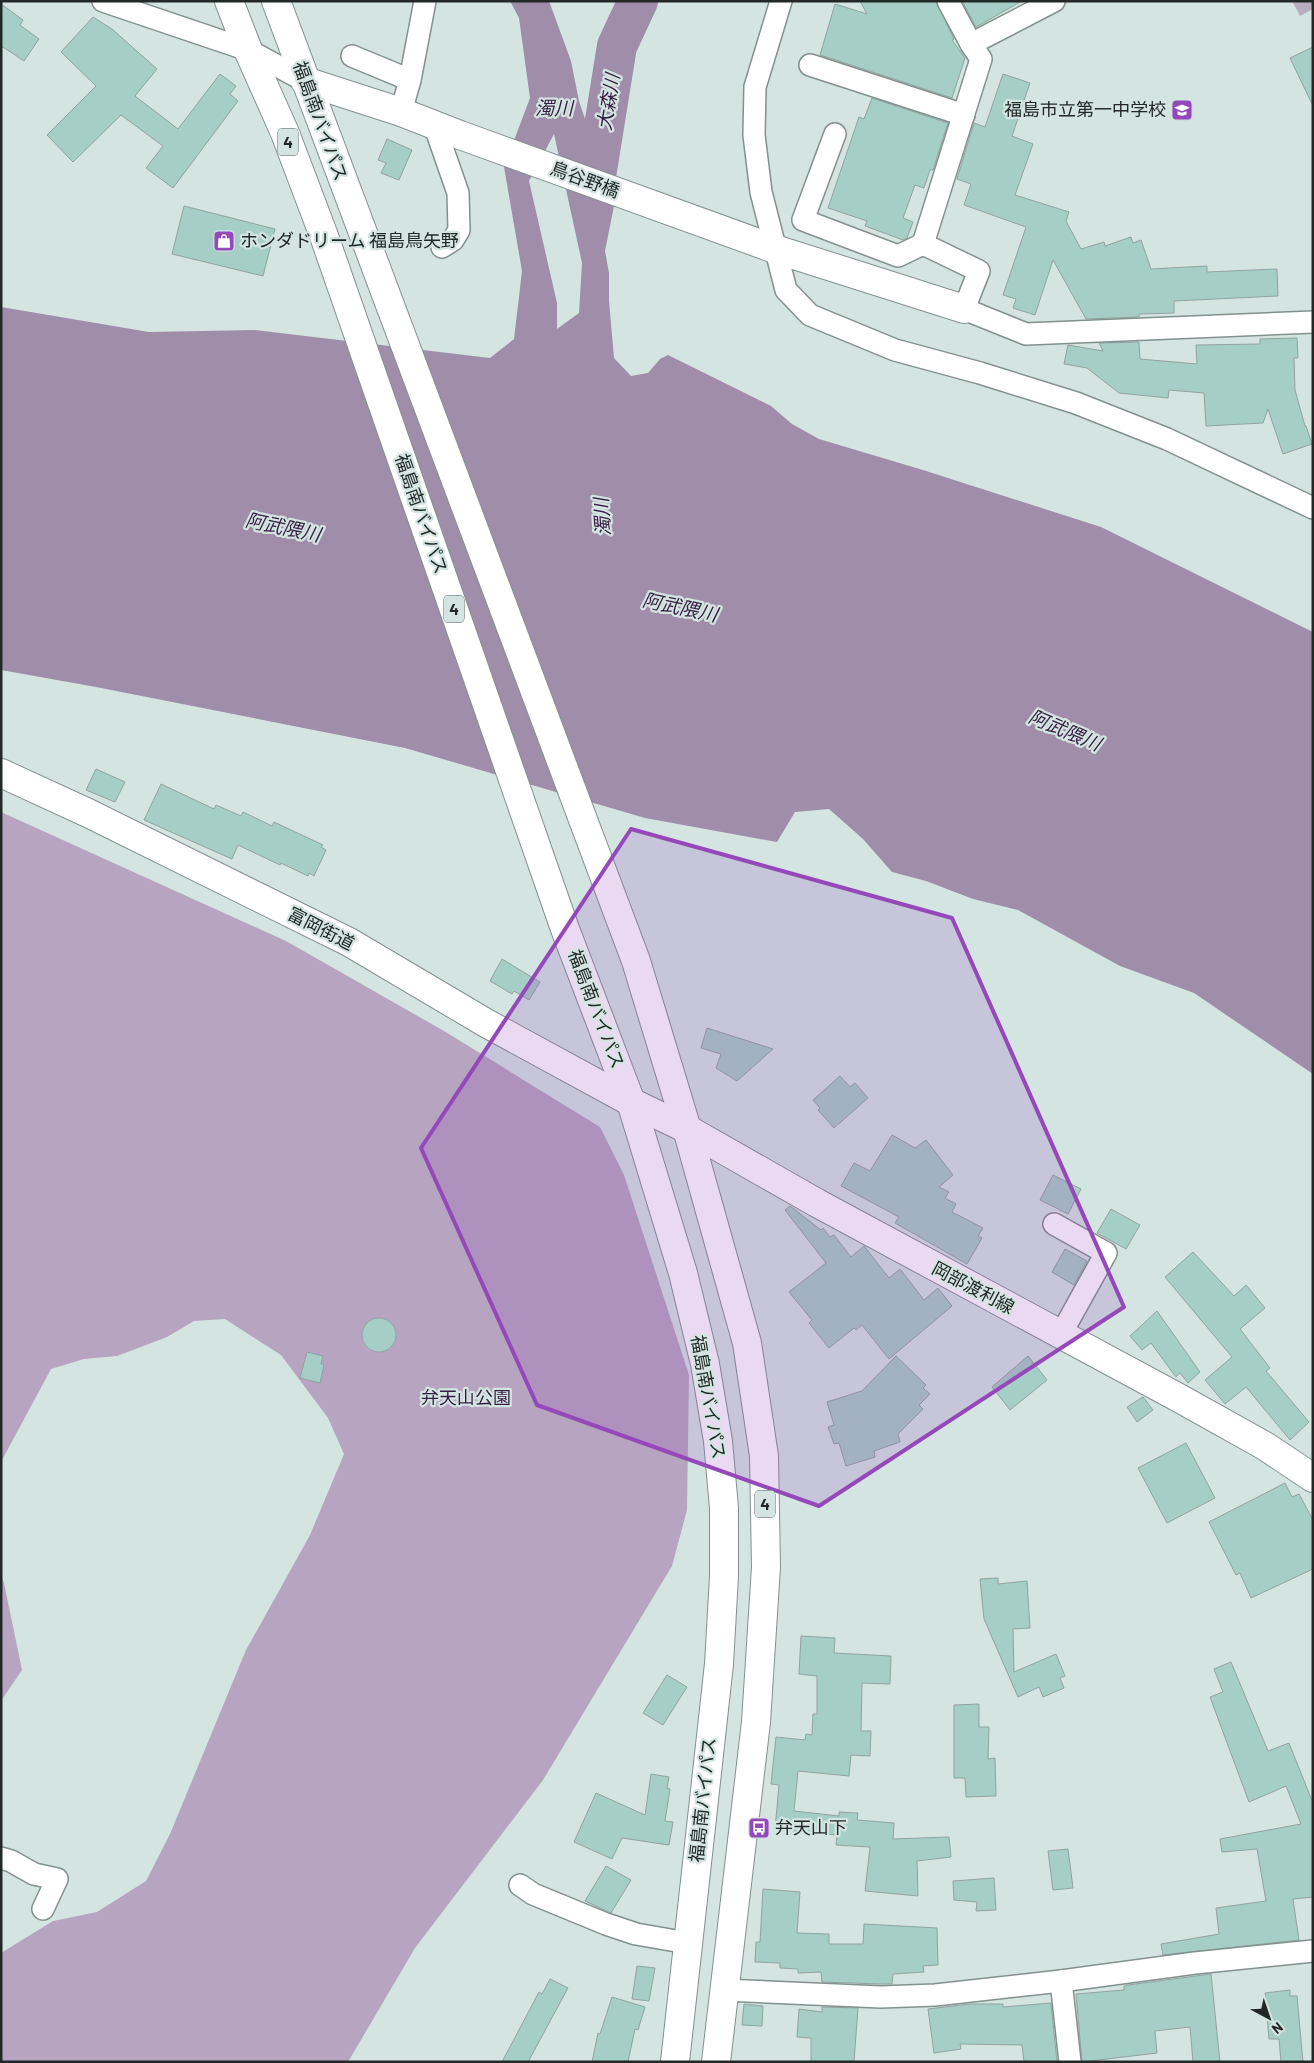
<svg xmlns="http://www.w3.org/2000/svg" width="1314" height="2063" font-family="Barlow,'Noto Sans JP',sans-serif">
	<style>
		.green { fill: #b9acc1 }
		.forest { fill: #b6a4c0 }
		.water { fill: #9f8da9; fill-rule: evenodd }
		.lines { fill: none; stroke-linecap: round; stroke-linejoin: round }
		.river { stroke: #9f8da9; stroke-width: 40 }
		.building { fill: #a5cec6; stroke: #92a29f }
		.minor-casing { stroke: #82918e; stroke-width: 24 }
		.tertiary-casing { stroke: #82918e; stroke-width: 30 }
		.secondary-casing { stroke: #82918e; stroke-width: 30 }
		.trunk-casing { stroke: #82918e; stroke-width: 30 }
		.minor { stroke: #fff; stroke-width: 21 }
		.tertiary { stroke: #fff; stroke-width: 28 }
		.secondary { stroke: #fff; stroke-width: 28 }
		.trunk { stroke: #fff; stroke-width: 28 }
		.marked { fill: #9448b9; fill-opacity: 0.2; stroke: #9448b9; stroke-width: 4; stroke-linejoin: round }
		.labels { text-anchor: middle; stroke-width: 4.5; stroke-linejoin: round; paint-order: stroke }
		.shield { fill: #d4e5e1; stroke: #57615e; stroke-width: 1 }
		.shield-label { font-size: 16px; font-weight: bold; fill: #212826 }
		.poi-label { font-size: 18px; fill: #212826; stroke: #d4e5e1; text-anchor: start }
		.street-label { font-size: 18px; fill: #212826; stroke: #d4e5e1 }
		.park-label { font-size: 18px; fill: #361d43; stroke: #d4e5e1 }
		.water-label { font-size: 19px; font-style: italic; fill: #381e45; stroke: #d4e5e1 }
	</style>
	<rect width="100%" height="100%" fill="#d4e5e1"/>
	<polygon class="green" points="1292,1 1313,1 1313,9 1300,16"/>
	<g class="forest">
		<polygon points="1,812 286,941 444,1031 600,1127 624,1175 689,1375 687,1510 672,1566 543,1780 415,1948 348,2062 1,2062 1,1953 53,1921 97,1912 146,1881 170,1834 246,1650 310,1535 344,1454 328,1418 281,1355 225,1319 194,1321 167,1337 117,1356 84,1359 51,1369 1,1462"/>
		<polygon points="1,1576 4,1583 22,1670 1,1701"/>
	</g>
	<path class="water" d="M 510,1 L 549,1 L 571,61 L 579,101 L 614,206 L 605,251 L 609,273 L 609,301 L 614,358 L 631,376 L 648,373 L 660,359 L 668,355 L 771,406 L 792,424 L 819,439 L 923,470 L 1101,527 L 1313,632 L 1313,1074 L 1194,993 L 1120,966 L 1018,910 L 973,899 L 926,881 L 892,872 L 863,839 L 829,809 L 795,812 L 777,842 L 645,818 L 405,748 L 96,687 L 1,670 L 1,307 L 149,332 L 255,330 L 490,358 L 514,339 L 522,271 L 504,167 L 530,98 L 519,18 ZM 554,134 L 582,263 L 579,313 L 557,329 L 557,303 L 529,181 Z"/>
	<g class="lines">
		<polyline class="river" points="591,207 617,46 638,1"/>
	</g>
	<g class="building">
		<polygon points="860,1 936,1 954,39 952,40 965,58 952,98 820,55 835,4 867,14"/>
		<polygon points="962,1 1022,1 976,27"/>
		<polygon points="1,4 23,20 20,25 39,39 24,61 3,47 1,49"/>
		<polygon points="93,17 112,29 157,69 135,96 178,129 220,74 236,86 230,94 238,101 173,188 146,168 163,146 121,115 73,162 47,135 96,86 61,52"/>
		<polygon points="1313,47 1313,106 1290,58"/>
		<polygon points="1003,74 1030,83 1012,136 1033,144 1015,195 1069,212 1066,221 1081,249 1104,242 1105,246 1131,237 1133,243 1141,240 1151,269 1207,266 1207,272 1277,269 1278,296 1174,301 1174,313 1139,314 1139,317 1086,319 1053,260 1035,315 1013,308 1016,299 1003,295 1026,227 964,205 971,184 957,179 974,123 985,127"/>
		<polygon points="872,98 948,123 933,170 930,170 924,188 915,185 903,218 913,222 907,238 903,240 865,226 867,221 828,208 859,117 864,119"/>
		<polygon points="387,139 412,150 399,180 381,173 386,163 378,160"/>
		<polygon points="184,206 275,229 263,276 172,254"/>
		<polygon points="1297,338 1298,358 1294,358 1295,390 1305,426 1306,426 1312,444 1283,454 1268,409 1263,423 1206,426 1204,393 1169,390 1168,398 1119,393 1087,368 1064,364 1068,345 1103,351 1099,343 1139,342 1140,359 1197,364 1196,345 1260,344 1260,339"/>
		<polygon points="96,769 125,782 115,802 86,790"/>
		<polygon points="161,784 214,809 216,805 241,816 243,812 272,826 274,822 323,845 321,847 326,850 314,876 309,873 308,876 281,863 280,865 238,845 232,859 144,820"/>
		<polygon points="502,959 540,982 529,1000 514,991 512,994 490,981"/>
		<polygon points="707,1028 773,1049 737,1081 716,1068 721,1054 701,1048"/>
		<polygon points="840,1076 850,1087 855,1083 868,1098 834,1128 818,1110 820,1108 813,1100"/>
		<polygon points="892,1135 915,1148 926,1140 953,1175 939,1187 949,1192 945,1198 956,1204 952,1212 983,1228 978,1236 982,1238 967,1264 895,1223 899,1217 841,1186 854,1163 870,1171"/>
		<polygon points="1053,1175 1081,1189 1068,1214 1040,1200"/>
		<polygon points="790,1206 821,1230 823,1228 830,1237 834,1235 851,1257 864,1246 889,1278 900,1269 924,1300 938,1288 952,1306 889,1359 862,1325 856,1330 854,1328 829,1348 809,1323 812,1320 789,1292 826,1263 785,1210"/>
		<polygon points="1111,1209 1140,1225 1126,1249 1097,1233"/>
		<polygon points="1065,1249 1087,1261 1074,1285 1052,1272"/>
		<polygon points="1193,1252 1234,1296 1246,1285 1265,1308 1240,1329 1270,1368 1266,1371 1309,1422 1290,1440 1246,1387 1225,1404 1205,1380 1232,1357 1165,1277"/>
		<polygon points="1157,1311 1200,1372 1188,1383 1180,1373 1176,1377 1151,1343 1142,1350 1130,1336"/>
		<circle cx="379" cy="1335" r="17"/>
		<polygon points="307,1352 323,1356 321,1364 324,1365 320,1383 300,1378"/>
		<polygon points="896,1356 926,1385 923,1388 930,1394 919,1405 923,1409 898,1434 900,1442 874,1451 875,1457 846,1466 839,1443 834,1444 828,1427 834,1425 827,1402 862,1391"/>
		<polygon points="1028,1356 1047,1380 1010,1410 992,1387"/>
		<polygon points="1143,1397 1153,1410 1137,1422 1127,1407"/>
		<polygon points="1186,1443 1215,1498 1167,1523 1138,1468"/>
		<polygon points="1285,1483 1292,1497 1299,1494 1313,1520 1313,1569 1251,1598 1240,1573 1236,1575 1209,1522"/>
		<polygon points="998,1578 998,1584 1027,1581 1030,1628 1013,1629 1014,1672 1056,1654 1065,1676 1060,1678 1064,1688 1043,1697 1039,1687 1018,1697 984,1619 980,1579"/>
		<polygon points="801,1636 835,1638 834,1653 891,1656 890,1684 862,1683 861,1731 871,1731 870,1756 851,1755 849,1776 798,1771 794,1811 839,1816 839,1812 858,1813 857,1820 894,1823 893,1839 949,1837 951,1857 917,1861 918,1896 865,1891 870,1847 836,1845 837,1835 775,1829 779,1785 771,1784 776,1737 805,1740 806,1734 812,1735 813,1714 817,1714 817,1676 799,1674"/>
		<polygon points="1231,1662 1268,1751 1289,1743 1313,1803 1313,1897 1293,1899 1299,1940 1163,1955 1161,1944 1219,1934 1216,1908 1266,1901 1257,1849 1222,1852 1220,1839 1301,1824 1286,1786 1249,1802 1210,1697 1223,1692 1214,1669"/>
		<polygon points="667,1675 687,1687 663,1725 643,1713"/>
		<polygon points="979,1704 979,1727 989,1727 988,1759 995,1758 996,1796 966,1797 965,1778 954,1778 954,1705"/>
		<polygon points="651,1774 669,1777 667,1788 670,1789 665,1821 673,1822 669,1845 622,1838 612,1859 574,1842 596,1793 645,1815"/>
		<polygon points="1068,1849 1073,1888 1053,1890 1048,1851"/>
		<polygon points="606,1866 631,1880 611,1913 585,1901"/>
		<polygon points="994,1878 996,1910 976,1911 977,1902 954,1900 953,1881"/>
		<polygon points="763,1889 800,1892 797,1933 829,1934 829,1944 863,1944 864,1924 937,1928 938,1965 923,1966 924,1972 893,1974 892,1984 881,1984 822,1982 821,1972 798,1973 798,1969 780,1968 780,1963 755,1962 756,1942 760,1942"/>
		<polygon points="637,1966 655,1968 649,2001 632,1999"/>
		<polygon points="1211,1974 1220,2062 1193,2062 1190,2027 1155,2031 1157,2053 1082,2062 1076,1994 1124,1990 1124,1986 1128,1985"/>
		<polygon points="550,1979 568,1988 528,2062 502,2062 539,1992 542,1994"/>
		<polygon points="1290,1990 1290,1996 1297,1996 1303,2062 1281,2062 1279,2039 1269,2039 1265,1993"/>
		<polygon points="612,1997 645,2007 638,2030 635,2029 628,2062 592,2062 598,2033 600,2034"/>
		<polygon points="1051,2003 1057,2062 1024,2062 1022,2045 960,2044 961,2049 934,2053 928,2009 970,2004 1003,2004 1003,2007"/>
		<polygon points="744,2004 763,2006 762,2026 742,2025"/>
		<polygon points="822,2007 858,2008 854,2062 811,2062 811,2038 797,2037 799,2009 822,2012"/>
	</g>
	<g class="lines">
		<g class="minor-casing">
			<g id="minor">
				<polyline points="103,1 248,50 305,81"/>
				<polyline points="781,1 755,87 754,135 761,192 786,290 810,315 895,350 980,373 1076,403 1167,439 1313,508"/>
				<polyline points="948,1 971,44"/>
				<polyline points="1054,1 971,44 981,59 923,244 979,271 964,309 1026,334 1313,322"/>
				<polyline points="352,56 410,80 401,112"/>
				<polyline points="810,65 964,115"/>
				<polyline points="410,80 425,1"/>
				<polyline points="434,124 458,193 459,230 453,240 442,247"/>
				<polyline points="835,134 803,220 898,256 923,244"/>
				<polyline points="1054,1224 1106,1253 1061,1334"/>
				<polyline points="1,1858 11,1861 34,1874 57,1879 43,1909"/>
				<polyline points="520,1885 533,1894 606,1924 636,1934 688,1943"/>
				<polyline points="1061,1981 1070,2062"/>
				<polyline points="724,1990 881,1997 935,1995 1061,1981 1195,1963 1313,1951"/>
			</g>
		</g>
		<g class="tertiary-casing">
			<g id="tertiary">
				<polyline points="305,81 401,112 460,135 775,249 964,309"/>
				<polyline points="1,773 88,813 349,942 486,1023 631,1102"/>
			</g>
		</g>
		<g class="secondary-casing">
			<polyline id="secondary" points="631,1102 687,1129 817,1203 1179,1398 1265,1446 1313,1478"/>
		</g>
		<g class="trunk-casing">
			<g id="trunk">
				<polyline points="229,1 248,50 285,133 324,236 565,929 631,1102 683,1273 705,1364 718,1441 724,1508 724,1576 719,1664 675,2062"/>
				<polyline points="276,1 636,961 687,1129 747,1343 764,1456 766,1567 756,1722 716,2062"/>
			</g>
		</g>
		<use href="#minor" class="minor"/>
		<use href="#tertiary" class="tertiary"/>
		<use href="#secondary" class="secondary"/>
		<use href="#trunk" class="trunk"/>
	</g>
	<path class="marked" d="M 631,829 L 952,918 L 1124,1307 L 819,1506 L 537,1405 L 421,1148 Z"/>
	<defs>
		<g id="school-square" transform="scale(1.125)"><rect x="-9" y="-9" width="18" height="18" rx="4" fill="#9448b9" stroke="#d4e5e1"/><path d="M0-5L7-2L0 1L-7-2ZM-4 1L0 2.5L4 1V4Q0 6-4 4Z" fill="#fff"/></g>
		<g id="shop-square" transform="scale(1.125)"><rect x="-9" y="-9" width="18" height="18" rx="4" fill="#9448b9" stroke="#d4e5e1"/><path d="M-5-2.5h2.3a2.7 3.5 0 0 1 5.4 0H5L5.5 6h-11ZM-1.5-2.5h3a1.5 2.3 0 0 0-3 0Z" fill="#fff"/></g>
		<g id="bus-square" transform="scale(1.125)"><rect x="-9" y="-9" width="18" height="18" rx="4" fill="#9448b9" stroke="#d4e5e1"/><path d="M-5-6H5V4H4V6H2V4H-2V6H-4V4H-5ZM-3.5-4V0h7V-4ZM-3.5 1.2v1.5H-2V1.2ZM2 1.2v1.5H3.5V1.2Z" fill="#fff"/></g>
	</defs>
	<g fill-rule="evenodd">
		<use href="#school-square" x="1182" y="110"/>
		<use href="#shop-square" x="224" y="241"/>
		<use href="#bus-square" x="759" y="1828"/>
	</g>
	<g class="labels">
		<g class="shield">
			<rect x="278" y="128.5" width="20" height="27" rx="4"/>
			<rect x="444" y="595.5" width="20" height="27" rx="4"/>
			<rect x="755" y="1490.5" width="20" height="27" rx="4"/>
		</g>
		<g class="shield-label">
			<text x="288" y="148">4</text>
			<text x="454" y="615">4</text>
			<text x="765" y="1510">4</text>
		</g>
		<g class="poi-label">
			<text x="1166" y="116" text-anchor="end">福島市立第一中学校</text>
			<text x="240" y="247">ホンダドリーム 福島鳥矢野</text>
			<text x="775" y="1834">弁天山下</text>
		</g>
		<g class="street-label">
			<text transform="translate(320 121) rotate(70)" y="6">福島南バイパス</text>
			<text transform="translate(585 180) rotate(20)" y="6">鳥谷野橋</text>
			<text transform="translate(421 514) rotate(71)" y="6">福島南バイパス</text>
			<text transform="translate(321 929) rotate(27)" y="6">富岡街道</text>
			<text transform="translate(596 1009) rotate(69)" y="6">福島南バイパス</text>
			<text transform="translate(973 1288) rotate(28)" y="6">岡部渡利線</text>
			<text transform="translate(708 1397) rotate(80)" y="6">福島南バイパス</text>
			<text transform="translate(703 1800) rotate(-84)" y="6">福島南バイパス</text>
		</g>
		<g class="park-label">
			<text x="466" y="1404">弁天山公園</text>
		</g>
		<g class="water-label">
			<text transform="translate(608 102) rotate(-81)" y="7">大森川</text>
			<text x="554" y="115">濁川</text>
			<text transform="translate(602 517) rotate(-94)" y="7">濁川</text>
			<text transform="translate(283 527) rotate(12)" y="7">阿武隈川</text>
			<text transform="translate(680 607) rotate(12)" y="7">阿武隈川</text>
			<text transform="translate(1065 730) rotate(23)" y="7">阿武隈川</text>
		</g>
	</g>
	<rect width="1314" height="2063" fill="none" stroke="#212826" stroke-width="5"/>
	<g transform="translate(1269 2018) rotate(140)" stroke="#d4e5e1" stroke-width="4" paint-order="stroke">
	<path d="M0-4L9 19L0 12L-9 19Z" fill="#212826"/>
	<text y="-8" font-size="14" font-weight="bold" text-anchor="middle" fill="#212826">N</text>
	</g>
</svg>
